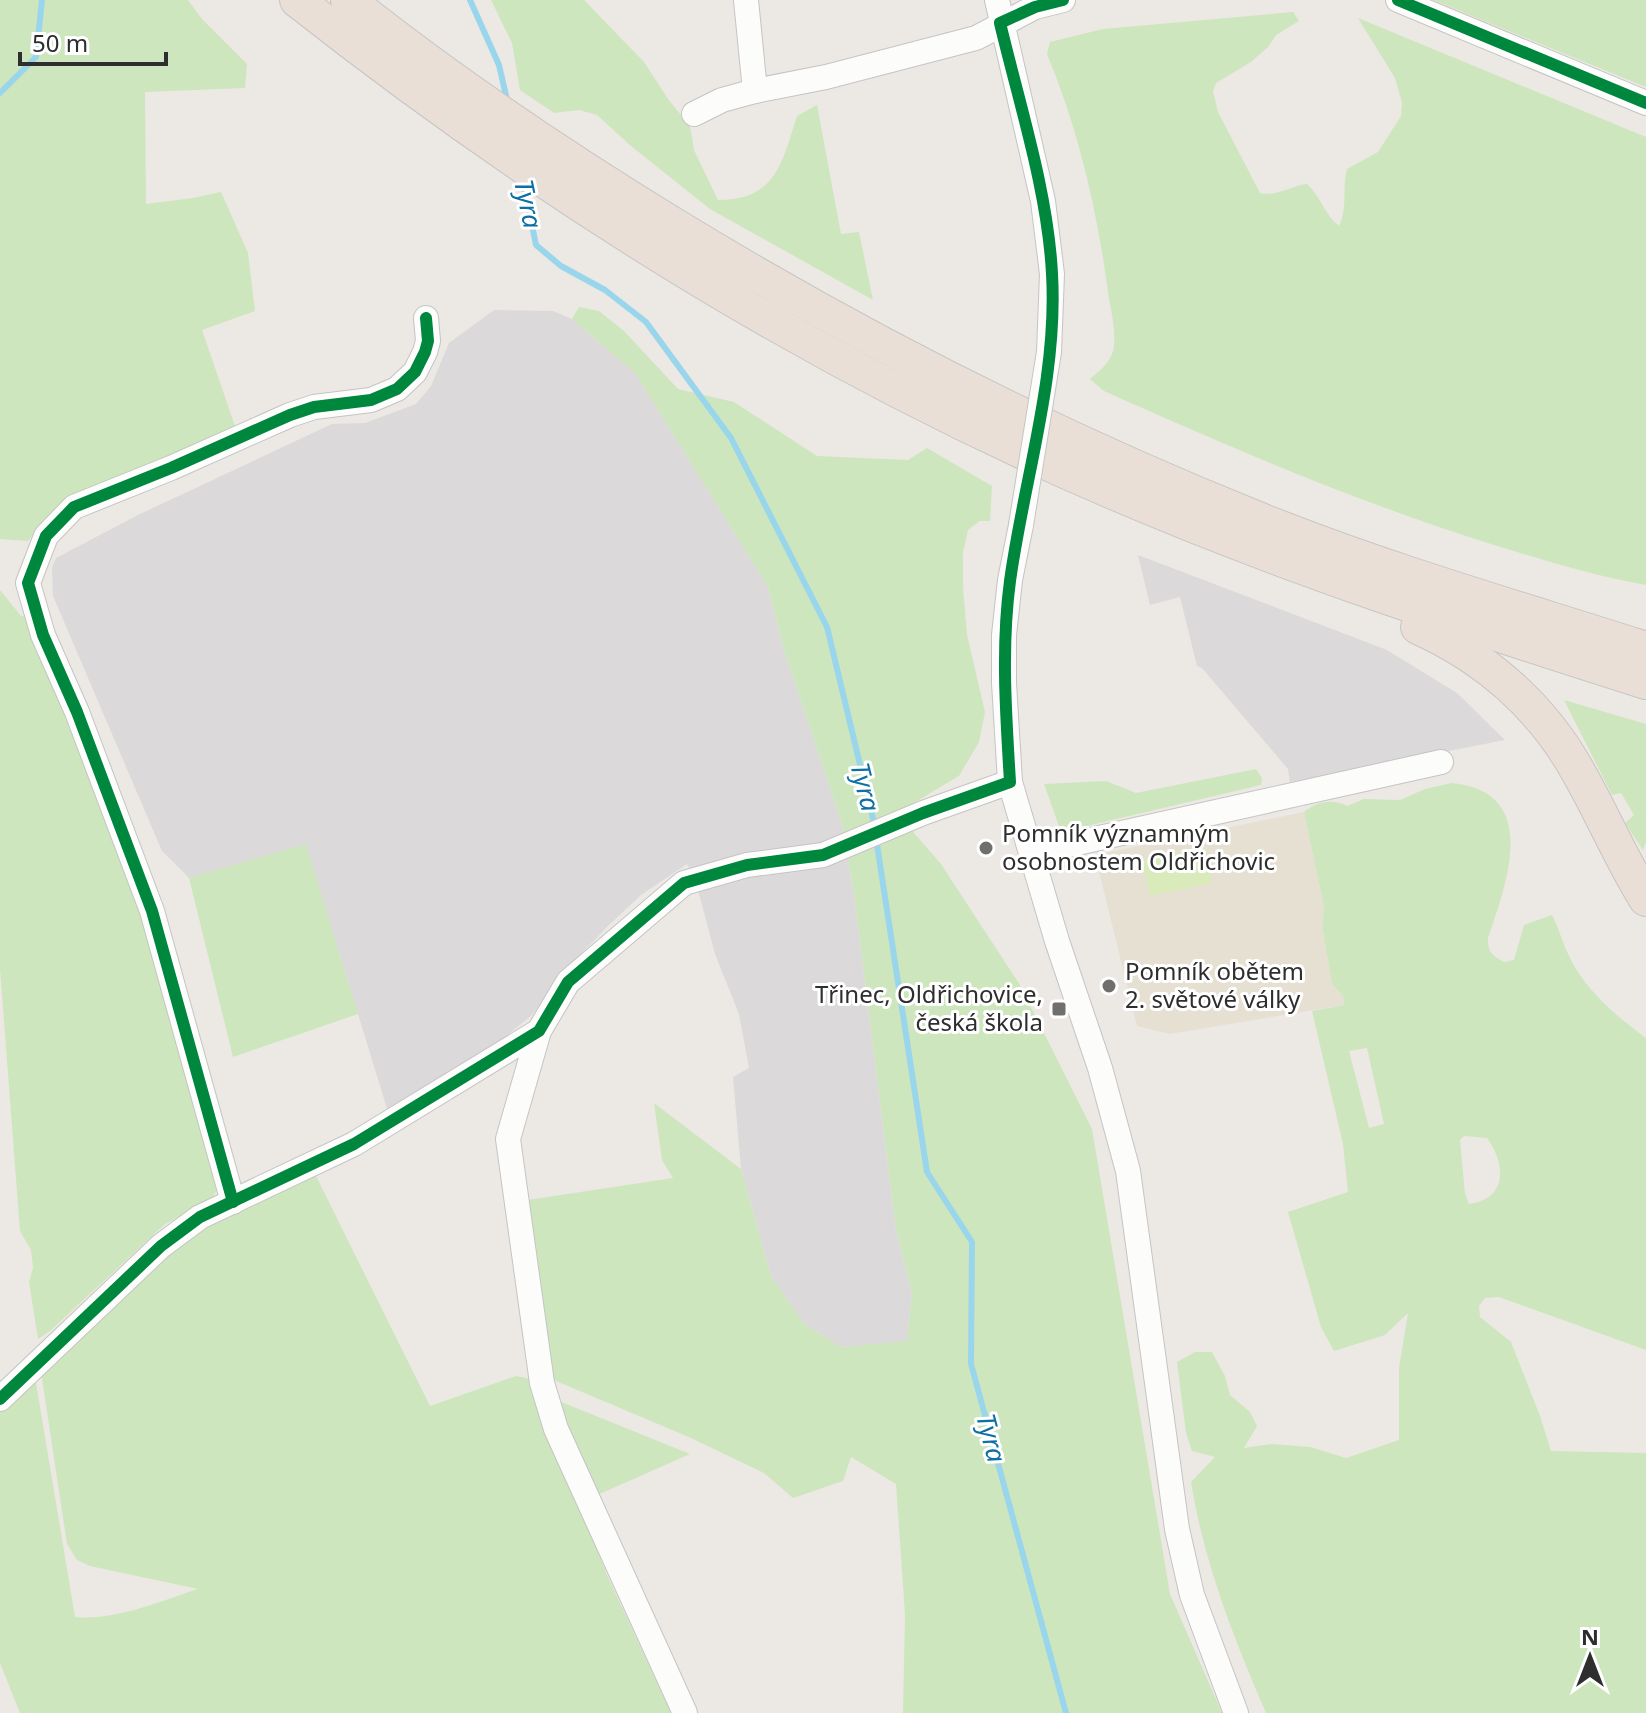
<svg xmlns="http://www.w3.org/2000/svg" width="1646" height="1713" font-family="'Noto Sans',sans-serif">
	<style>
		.industrial { fill: #dcd9db }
		.education { fill: #e6e0d3 }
		.green { fill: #cee6be; fill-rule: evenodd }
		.pitch { fill: #d9eabb }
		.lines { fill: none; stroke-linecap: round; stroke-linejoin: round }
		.stream { stroke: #99d6ec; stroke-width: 6 }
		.minor-casing { stroke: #c5c4c5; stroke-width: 26 }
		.highway-casing { stroke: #c6c5c4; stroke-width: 36 }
		.minor { stroke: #fcfcfb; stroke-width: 24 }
		.highway { stroke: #eadfd6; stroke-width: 34 }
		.minor-bridge-casing { stroke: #c5c4c5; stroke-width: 26; stroke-linecap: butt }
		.minor-bridge { stroke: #fcfcfb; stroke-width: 24 }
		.cycleway-casing { stroke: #fff; stroke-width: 17 }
		.cycleway { stroke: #00873e; stroke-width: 12 }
		.poi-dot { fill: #706f6e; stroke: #fff; stroke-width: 3 }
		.labels { text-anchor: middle; stroke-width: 6; stroke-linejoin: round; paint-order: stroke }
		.poi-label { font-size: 24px; fill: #2e2e2e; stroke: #fff; text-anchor: start }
		.water-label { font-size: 26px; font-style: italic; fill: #0d6fa3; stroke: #fff }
	</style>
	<rect width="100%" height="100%" fill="#ece8e4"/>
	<g class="industrial">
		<polygon points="494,310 553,311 572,319 635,373 768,587 783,647 841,821 854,893 896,1230 912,1294 907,1342 841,1347 804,1324 771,1276 741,1169 733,1077 749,1068 739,1014 715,954 698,890 687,864 641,895 608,926 574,961 532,1015 500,1041 389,1115 306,845 189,878 162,851 53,596 52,568 56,558 140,514 332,424 365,423 416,404 431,386 449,343"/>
		<polygon points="1138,555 1387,650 1457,693 1505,740 1290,782 1288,769 1202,668 1197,666 1180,597 1150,605"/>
	</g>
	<polygon class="education" points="1304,812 1324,907 1322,926 1332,984 1343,996 1344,1005 1170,1034 1137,1026 1095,855"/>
	<g class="green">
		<polygon points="0,0 188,0 202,19 247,64 245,88 145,92 146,204 193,198 221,192 248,253 255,311 202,330 236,429 71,499 51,512 28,541 0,539"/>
		<path d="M 491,0 L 584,0 L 644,62 L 668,99 L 690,126 L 694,150 L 718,200 C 776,200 782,163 797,116 L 817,105 L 841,234 L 859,232 L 873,300 L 710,209 L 631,146 L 597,115 L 579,110 L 554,113 L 520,90 L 512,43 Z"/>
		<polygon points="1433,0 1646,0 1646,87"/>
		<path d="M 1293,12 L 1299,21 L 1276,35 L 1268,47 L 1251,62 L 1216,83 L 1213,91 L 1218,112 L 1260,193 C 1277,197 1290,186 1307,184 C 1321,197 1324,214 1339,226 C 1348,208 1342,188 1347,169 L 1378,152 L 1401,116 L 1402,103 L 1395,78 L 1358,18 L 1646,137 L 1646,585 C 1594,576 1544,560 1494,545 C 1360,503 1231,448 1104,391 L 1090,379 C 1101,370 1113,360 1114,345 C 1116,326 1109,304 1107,285 C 1096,205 1078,129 1047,54 L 1050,42 L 1103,29 Z"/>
		<polygon points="579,307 599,311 624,331 678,389 734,402 817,456 908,460 927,448 992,486 990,521 980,521 968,530 963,553 963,588 967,635 985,712 979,742 959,776 905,808 914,833 941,864 1020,985 1092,1129 1170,1594 1222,1713 903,1713 905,1614 896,1484 851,1457 843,1481 793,1498 764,1473 691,1438 549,1378 521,1201 673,1178 662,1160 654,1103 741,1169 771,1276 804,1324 841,1347 907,1341 912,1294 896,1230 854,893 841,821 783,647 768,587 635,373 572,319"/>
		<polygon points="0,590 21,616 27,616 105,790 219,1186 213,1197 164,1225 50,1331 38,1339 29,1282 33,1268 31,1250 20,1231 0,969"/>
		<polygon points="1564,700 1646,724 1646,842 1643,850 1625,823 1634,815 1621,793 1612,795"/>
		<polygon points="1256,769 1262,778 1261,785 1061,832 1044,784 1106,781 1136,793"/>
		<path d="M 1452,783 C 1542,792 1506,884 1488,938 C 1487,951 1492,956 1504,962 L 1514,960 L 1524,925 L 1552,915 C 1559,928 1562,942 1569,956 C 1585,990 1616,1016 1646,1038 L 1646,1350 L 1499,1297 L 1485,1298 L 1479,1306 L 1480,1317 L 1511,1342 L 1540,1416 L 1551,1451 L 1646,1453 L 1646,1713 L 1266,1713 C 1234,1639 1204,1563 1191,1482 L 1215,1457 L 1192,1451 L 1186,1433 L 1177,1362 L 1195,1352 L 1212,1352 L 1225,1376 L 1230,1395 L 1250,1412 L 1257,1426 L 1244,1448 L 1271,1444 L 1310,1447 L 1346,1458 L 1399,1440 L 1399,1368 L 1408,1313 L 1385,1335 L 1334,1351 L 1321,1327 L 1288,1212 L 1348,1192 L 1343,1144 L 1312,1011 L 1344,1005 L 1343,996 L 1332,984 L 1322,926 L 1324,907 L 1304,812 C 1316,802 1332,798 1347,806 L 1364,799 L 1400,800 L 1425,789 ZM 1367,1048 L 1384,1124 L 1369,1128 L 1349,1051 ZM 1464,1136 L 1487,1138 C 1506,1164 1508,1199 1469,1204 L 1465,1194 L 1460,1140 Z"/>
		<polygon points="306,844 358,1014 233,1057 189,878"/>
		<path d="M 315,1174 L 430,1406 L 516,1376 L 530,1379 L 607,1575 L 671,1713 L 20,1713 L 0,1663 L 0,1411 L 20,1388 L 35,1377 L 75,1617 C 115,1621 161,1601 198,1589 L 90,1566 L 77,1560 L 67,1544 L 41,1372 L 91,1322 L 191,1236 L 221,1217 Z"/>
		<polygon points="559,1401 690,1454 595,1496 559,1412"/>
	</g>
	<polygon class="pitch" points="1204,846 1212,883 1150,896 1142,860"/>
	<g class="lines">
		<g class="stream">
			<polyline points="470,0 499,65 507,100"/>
			<polyline points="0,93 36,57 42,0"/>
			<polyline points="523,182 536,245 561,266 605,290 646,322 731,438 827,627 875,827"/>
			<polyline points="876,838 927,1172 972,1242 971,1364 1066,1713"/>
		</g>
		<g class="minor-casing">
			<g id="minor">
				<polyline points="746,0 755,91"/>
				<polyline points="997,0 1043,201 1052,274 1049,352"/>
				<polyline points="1398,0 1646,103"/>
				<polyline points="694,114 722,100 755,91 826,77 976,38 1035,7 1063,0"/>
				<polyline points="1021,525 1010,580 1004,635 1004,683 1010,782 1057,941 1100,1068 1128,1171 1177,1529 1192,1595 1236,1713"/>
				<polyline points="1032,853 1441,762"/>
				<polyline points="233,1202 152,911 77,712 43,635 28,583 46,536 74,507 171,468 290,415 314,407 371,400 397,389 415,372 425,352 428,341 426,318"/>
				<polyline points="0,1399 161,1246 200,1217 354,1144 539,1031"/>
				<polyline points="685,1713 556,1429 542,1383 508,1139 539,1031 568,982 684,883 747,865 823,855 923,813 1010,782"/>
			</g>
		</g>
		<g class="highway-casing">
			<g id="highway">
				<path d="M 297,0 C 547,197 820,367 1113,492 C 1287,567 1466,625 1646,682"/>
				<path d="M 348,0 C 451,82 561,156 674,225 C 862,340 1058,439 1263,521 C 1388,571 1518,608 1646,649"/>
				<path d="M 1418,627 C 1485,657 1540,705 1576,768 C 1601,811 1620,857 1646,899"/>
			</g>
		</g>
		<use href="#minor" class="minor"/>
		<use href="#highway" class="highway"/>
		<g class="minor-bridge-casing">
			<polyline id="minor-bridge" points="1021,525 1049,352"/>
		</g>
		<use href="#minor-bridge" class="minor-bridge"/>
		<g class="cycleway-casing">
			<g id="cycleway">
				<polyline points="1398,0 1646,103"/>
				<polyline points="233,1202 152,911 77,712 43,635 28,583 46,536 74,507 171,468 290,415 314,407 371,400 397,389 415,372 425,352 428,341 426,318"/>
				<path d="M 0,1399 L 161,1246 L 200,1217 L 354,1144 L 539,1031 L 568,982 L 684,883 L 747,865 L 823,855 L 923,813 L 1010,782 C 1006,715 1001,648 1010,581 C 1024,479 1058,378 1052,274 C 1048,192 1019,103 1000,23 L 1035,7 L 1063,0"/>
			</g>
		</g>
		<use href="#cycleway" class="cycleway"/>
	</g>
	<g class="poi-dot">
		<circle cx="986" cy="848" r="8"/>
		<circle cx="1109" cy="986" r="8"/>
		<rect x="1051" y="1001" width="16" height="16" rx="4"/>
	</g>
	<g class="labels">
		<g class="poi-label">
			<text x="1002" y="842">Pomník významným<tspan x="1002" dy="28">osobnostem Oldřichovic</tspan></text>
			<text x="1125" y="980">Pomník obětem<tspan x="1125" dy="28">2. světové války</tspan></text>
			<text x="1043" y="1003" text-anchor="end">Třinec, Oldřichovice,<tspan x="1043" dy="28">česká škola</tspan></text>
		</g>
		<g class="water-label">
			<text transform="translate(528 204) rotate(78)" y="9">Tyra</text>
			<text transform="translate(865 787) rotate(76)" y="9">Tyra</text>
			<text transform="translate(991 1438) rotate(75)" y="9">Tyra</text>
		</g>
	</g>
	<g transform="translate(1590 1657)" stroke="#ffffff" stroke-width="6" paint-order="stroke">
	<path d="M0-6L14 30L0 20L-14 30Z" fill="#2e2e2e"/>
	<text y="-12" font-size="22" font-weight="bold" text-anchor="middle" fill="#2e2e2e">N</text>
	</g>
	<path d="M20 52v12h146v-12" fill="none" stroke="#2e2e2e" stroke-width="4"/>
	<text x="32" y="52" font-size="24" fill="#2e2e2e" stroke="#ffffff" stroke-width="6" paint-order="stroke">50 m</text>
</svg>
